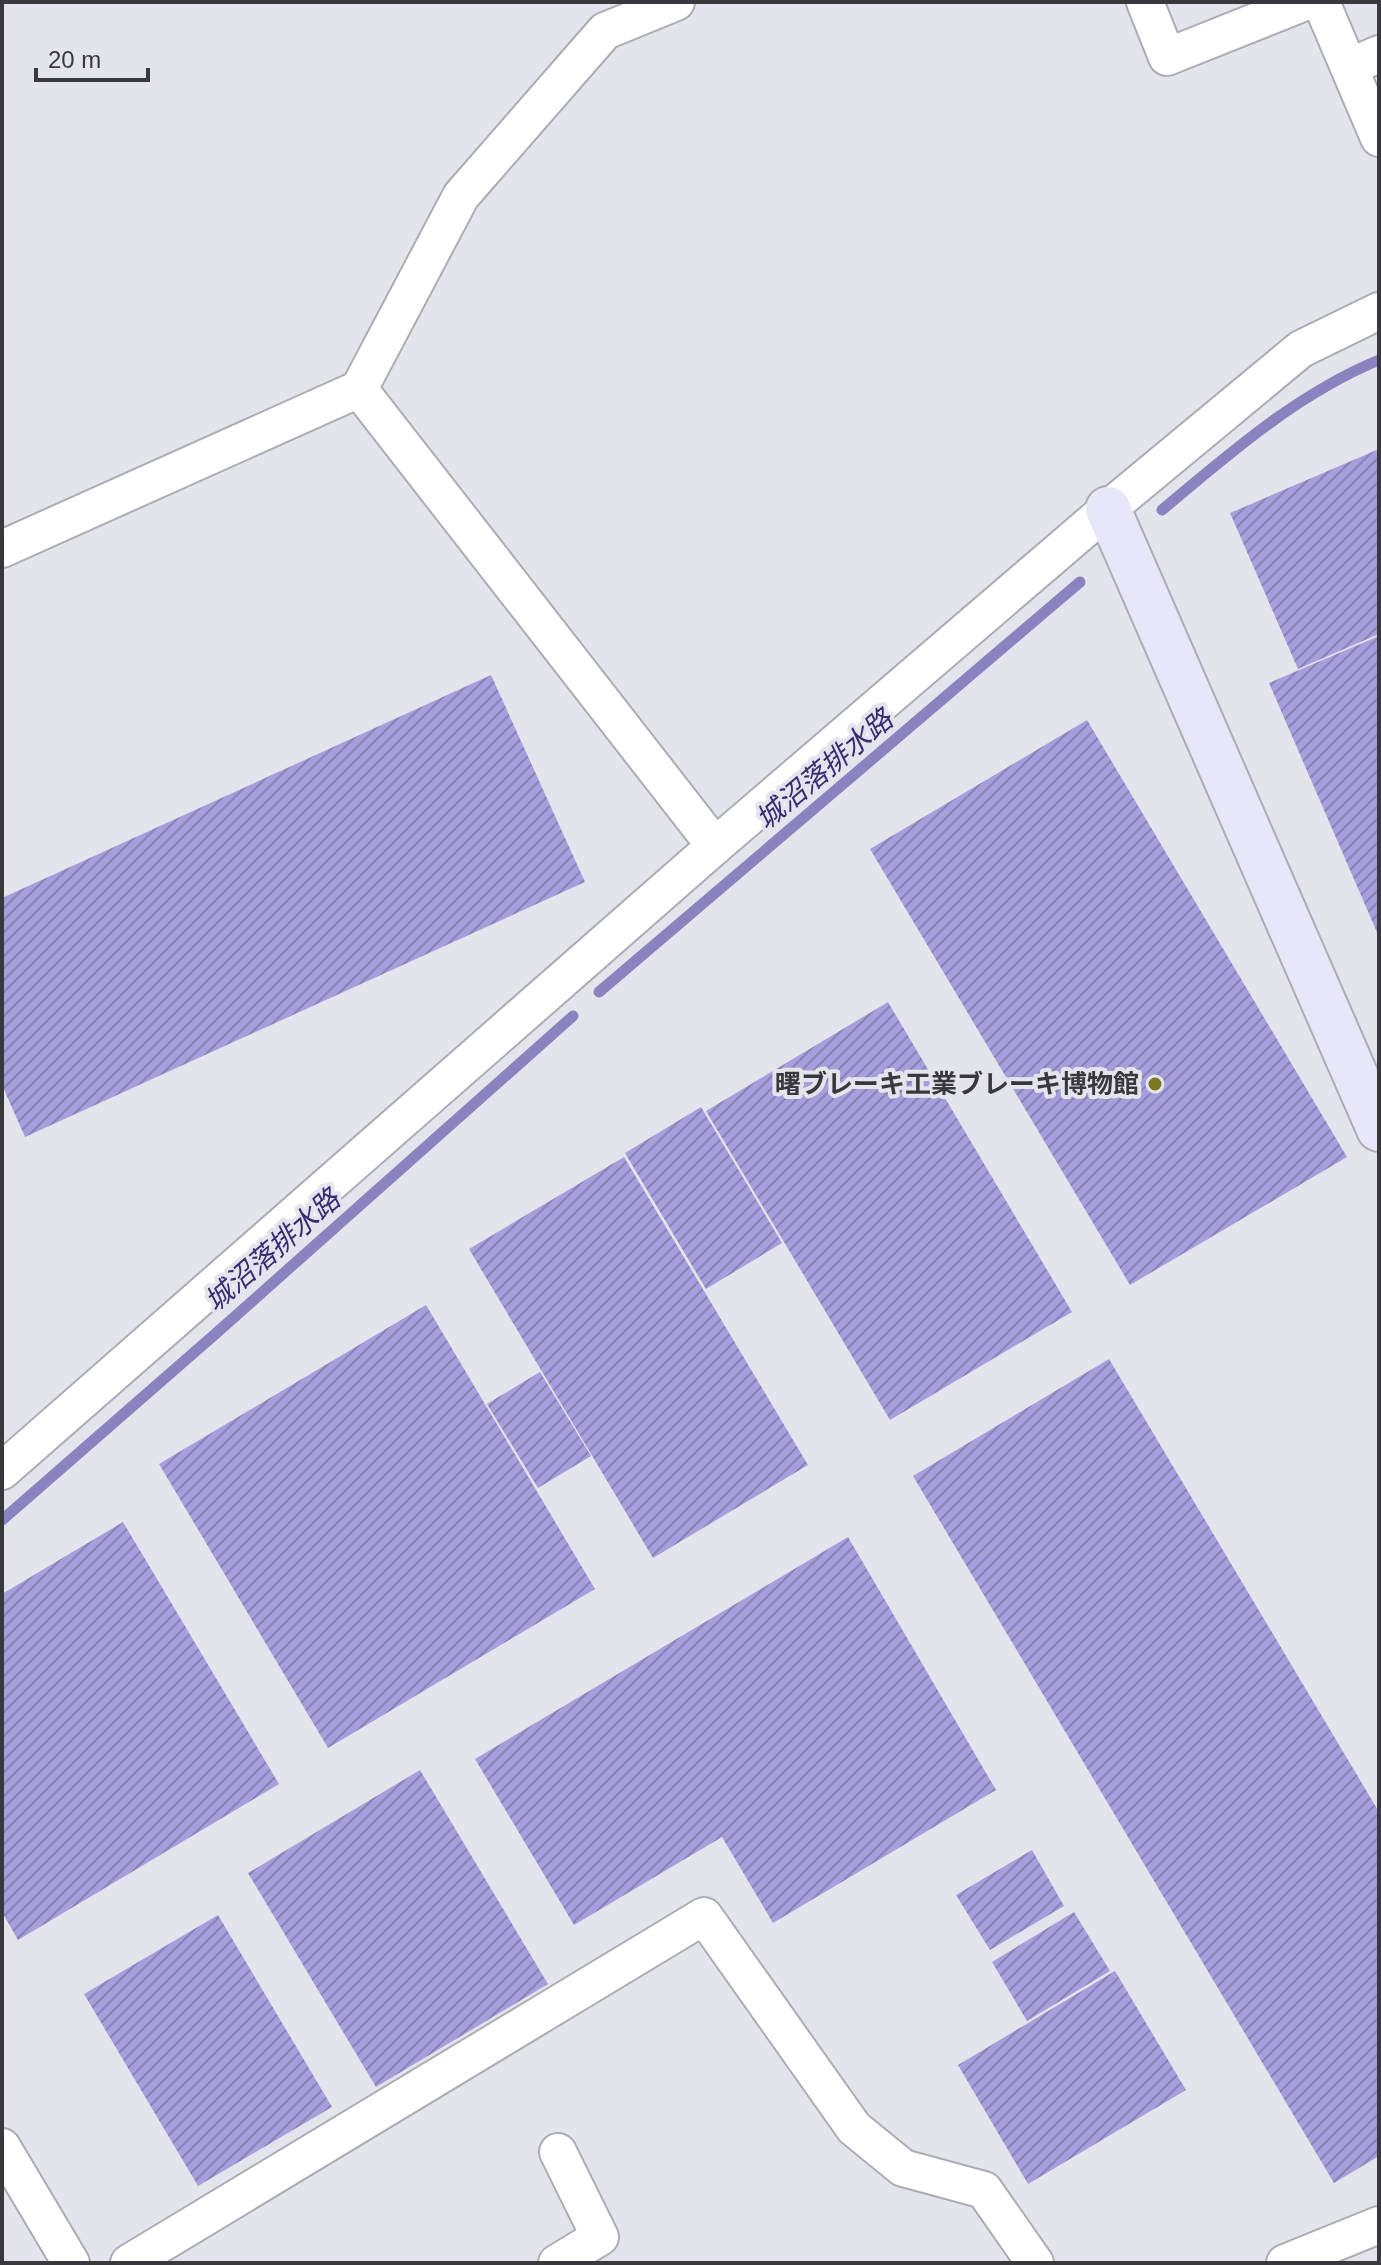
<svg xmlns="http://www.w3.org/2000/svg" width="1381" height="2265" font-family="Helvetica,'Noto Sans JP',sans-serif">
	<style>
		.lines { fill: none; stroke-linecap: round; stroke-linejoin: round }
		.stream { stroke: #8983bf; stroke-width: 11 }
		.building { fill: url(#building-hatch) }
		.street-casing { stroke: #acacb4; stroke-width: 40 }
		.secondary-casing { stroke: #acacb4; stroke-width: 48 }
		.street { stroke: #fff; stroke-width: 36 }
		.secondary { stroke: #e8e6f9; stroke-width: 44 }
		.poi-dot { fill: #7b791f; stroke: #e4e4ec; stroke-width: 3 }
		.labels { text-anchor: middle; stroke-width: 8; stroke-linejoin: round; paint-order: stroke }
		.poi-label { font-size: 26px; font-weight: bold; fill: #39393d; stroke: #e4e4ec; text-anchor: end }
		.water-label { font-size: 28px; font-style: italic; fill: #3a2a73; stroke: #e4e4ec }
	</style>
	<defs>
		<pattern id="building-hatch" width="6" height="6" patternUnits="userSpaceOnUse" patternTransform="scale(2)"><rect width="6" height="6" fill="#a5a0dd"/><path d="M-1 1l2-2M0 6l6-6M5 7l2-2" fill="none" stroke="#8783b4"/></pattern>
	</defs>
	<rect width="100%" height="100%" fill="#e4e4ec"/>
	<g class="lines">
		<g class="stream">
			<path d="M 1162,510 C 1230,453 1297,394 1379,360"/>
			<polyline points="599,992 1080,582"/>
			<polyline points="2,1520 213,1336 573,1016"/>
		</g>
	</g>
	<g class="building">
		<polygon points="1379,449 1379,634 1298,669 1230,513"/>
		<polygon points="1379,636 1379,937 1269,683"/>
		<polygon points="491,675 585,882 25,1137 2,1085 2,898"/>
		<polygon points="1087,720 1347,1157 1130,1285 870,849"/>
		<polygon points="888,1002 1072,1312 890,1420 706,1111"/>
		<polygon points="701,1107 782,1243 706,1289 625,1153"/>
		<polygon points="624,1157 808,1465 653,1558 469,1249"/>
		<polygon points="426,1305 595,1589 328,1748 159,1464"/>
		<polygon points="1109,1359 1379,1812 1379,2156 1334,2183 913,1476"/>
		<polygon points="540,1372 591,1456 538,1488 487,1404"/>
		<polygon points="123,1522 279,1784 18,1940 2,1912 2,1594"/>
		<polygon points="848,1537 996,1790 773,1923 722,1837 574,1925 475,1759"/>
		<polygon points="420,1770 548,1984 376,2087 248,1873"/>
		<polygon points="1032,1850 1064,1906 990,1950 956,1895"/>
		<polygon points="1074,1912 1110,1971 1027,2021 992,1962"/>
		<polygon points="218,1915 332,2107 198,2186 84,1994"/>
		<polygon points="1115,1971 1186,2090 1028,2184 958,2065"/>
	</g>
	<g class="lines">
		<g class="street-casing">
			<g id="street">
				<polyline points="1145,2 1167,57 1305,2"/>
				<polyline points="1321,2 1379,138"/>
				<polyline points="1349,67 1379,54"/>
				<polyline points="359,389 715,846"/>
				<polyline points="2,549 359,389 461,196 605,31 676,2"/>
				<polyline points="2,1471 715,846 1108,509 1301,349 1379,311"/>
				<polyline points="2,2147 71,2263"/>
				<polyline points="129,2263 704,1916 854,2128 903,2168 984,2190 1035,2263"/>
				<polyline points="557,2263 600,2237 558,2152"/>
				<polyline points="1285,2263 1379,2225"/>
			</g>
		</g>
		<g class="secondary-casing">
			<polyline id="secondary" points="1108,509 1379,1129"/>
		</g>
		<use href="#street" class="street"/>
		<use href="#secondary" class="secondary"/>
	</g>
	<circle class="poi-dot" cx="1155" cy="1084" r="8"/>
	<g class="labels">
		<g class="poi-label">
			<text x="1139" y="1093">曙ブレーキ工業ブレーキ博物館</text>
		</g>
		<g class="water-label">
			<text transform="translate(824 769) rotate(-40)" y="10">城沼落排水路</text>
			<text transform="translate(272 1250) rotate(-41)" y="10">城沼落排水路</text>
		</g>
	</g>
	<rect width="1381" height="2265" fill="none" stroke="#39393d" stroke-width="8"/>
	<path d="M36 68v12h112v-12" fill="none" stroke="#39393d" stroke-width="4"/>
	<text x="48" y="68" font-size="24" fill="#39393d" stroke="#e4e4ec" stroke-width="6" paint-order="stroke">20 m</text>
</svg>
